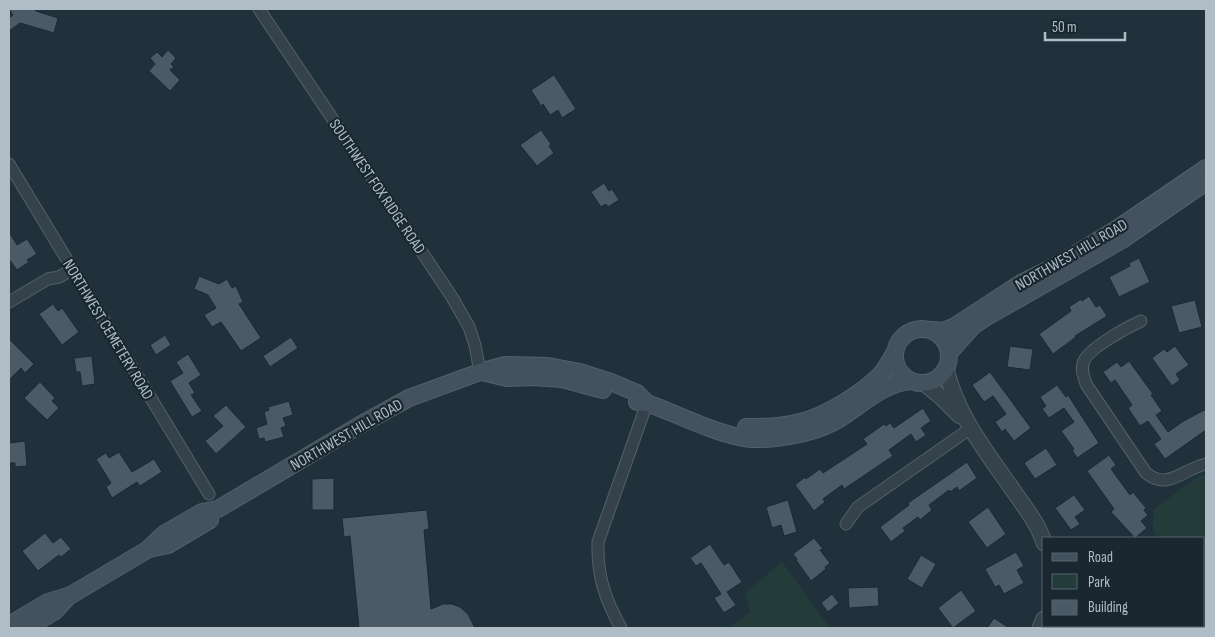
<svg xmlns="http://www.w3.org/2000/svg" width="1215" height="637" font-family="'Sofia Sans Condensed',sans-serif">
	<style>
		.green { fill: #233c3a }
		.building { fill: #4a5b67; stroke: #1c2932 }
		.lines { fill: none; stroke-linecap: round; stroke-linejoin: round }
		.minor-casing { stroke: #536069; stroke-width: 13 }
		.tertiary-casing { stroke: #536069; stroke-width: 17 }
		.secondary-casing { stroke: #536069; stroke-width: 18 }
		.minor { stroke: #35424b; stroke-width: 11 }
		.tertiary { stroke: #35424b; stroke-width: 15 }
		.secondary { stroke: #43525e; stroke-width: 16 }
		.labels { text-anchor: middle; stroke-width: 4.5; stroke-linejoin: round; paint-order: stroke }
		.street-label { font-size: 16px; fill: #b0bdc7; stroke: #1a2730 }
	</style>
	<rect width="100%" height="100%" fill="#21313b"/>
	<g class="green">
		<polygon points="1206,474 1206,628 1185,628 1183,626 1204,626 1204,538 1157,538 1153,527 1154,509 1199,476"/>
		<polygon points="782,562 830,628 728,628 750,612 746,592"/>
	</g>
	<g class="building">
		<polygon points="9,9 34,9 36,11 58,18 54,33 20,23 9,31 9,18 13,15"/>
		<polygon points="168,50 176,58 171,64 174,67 170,70 180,80 170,91 149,71 155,64 150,58 157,52 162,57"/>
		<polygon points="554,75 576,109 562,118 558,110 550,115 543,104 541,106 531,90"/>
		<polygon points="541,130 551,144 549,146 554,153 537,166 520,145"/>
		<polygon points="604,183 609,191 612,189 619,200 608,207 606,204 601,207 591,192"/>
		<polygon points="9,232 17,245 27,239 37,254 27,260 29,262 17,270 9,259"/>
		<polygon points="1139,258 1150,282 1119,297 1109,277 1130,266 1129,263"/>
		<polygon points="199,276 219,284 227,279 232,288 236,286 243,302 239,304 261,338 241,351 221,322 212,327 204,315 216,308 208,295 194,289"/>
		<polygon points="1089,296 1096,307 1100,305 1107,316 1075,336 1076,337 1053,354 1039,334 1071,311 1069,307 1081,299 1082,301"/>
		<polygon points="1195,300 1202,327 1179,333 1171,306"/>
		<polygon points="53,304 58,311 62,308 79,332 62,345 39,314"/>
		<polygon points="165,335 171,345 156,355 150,345"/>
		<polygon points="291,337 298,348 270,367 263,356"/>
		<polygon points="9,339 34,364 25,373 21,368 9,380"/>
		<polygon points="1010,346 1033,349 1030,370 1007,367"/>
		<polygon points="1175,346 1189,365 1176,374 1180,380 1172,386 1152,358 1164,349 1167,352"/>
		<polygon points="188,354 201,375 189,383 195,393 191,395 202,411 192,417 170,381 183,373 176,362"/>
		<polygon points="92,356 95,384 82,386 80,372 76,372 74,358"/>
		<polygon points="1129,361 1153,394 1151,395 1162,411 1156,415 1168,432 1182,422 1206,409 1206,430 1165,459 1154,444 1161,439 1148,421 1140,426 1128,408 1132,405 1115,380 1111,383 1103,372 1117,362 1121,367"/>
		<polygon points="990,372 1031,428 1014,441 1005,429 1002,432 995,422 1006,414 993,396 984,402 972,385"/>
		<polygon points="40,382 55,398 52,401 59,408 47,420 24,398"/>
		<polygon points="1057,385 1066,397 1068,395 1099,443 1077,458 1072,450 1074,449 1061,431 1074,422 1064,408 1049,418 1042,409 1046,406 1040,397"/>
		<polygon points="289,401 293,415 283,418 286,426 281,428 284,437 265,442 264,438 259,439 256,428 267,424 264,412 269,410 268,407"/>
		<polygon points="226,405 246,427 216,454 205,441 223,426 213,416"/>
		<polygon points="923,408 931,421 921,428 926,435 916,442 911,434 889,450 893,456 844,489 842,485 823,499 825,502 814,511 795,485 805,477 806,479 820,469 823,473 867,444 863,439 884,424 886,426 890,423 894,428"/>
		<polygon points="25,441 27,466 15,467 15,463 9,463 9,443"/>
		<polygon points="1046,448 1057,465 1035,479 1024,463"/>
		<polygon points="119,452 132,472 154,459 162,472 140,486 137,482 112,498 106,487 111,483 96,459 106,453 109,458"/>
		<polygon points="1109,455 1116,465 1111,469 1130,495 1133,492 1146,508 1144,510 1148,515 1141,521 1147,528 1135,538 1111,512 1114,509 1087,471"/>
		<polygon points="967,462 977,478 959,491 957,487 950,492 949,490 929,505 932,510 920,520 918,517 903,528 905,531 891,542 880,527 909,505 908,503"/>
		<polygon points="334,478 334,510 312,510 312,479"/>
		<polygon points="1074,495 1085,510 1075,517 1080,524 1071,530 1055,508"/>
		<polygon points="788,500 797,532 784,536 781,525 772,528 766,507"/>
		<polygon points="988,507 1006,534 987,548 968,522"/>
		<polygon points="427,510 429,529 424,530 431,609 443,604 452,604 460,607 468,614 475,628 359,628 350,536 344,537 342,518"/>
		<polygon points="45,533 53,543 61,537 71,549 61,557 59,555 38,571 22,551"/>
		<polygon points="814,538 823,549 820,550 830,563 825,567 826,569 811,581 796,560 797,559 793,554"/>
		<polygon points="710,544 724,565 729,562 742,582 727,592 736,605 724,613 714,598 721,594 701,563 696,566 690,558"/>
		<polygon points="1016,552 1024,566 1017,570 1024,583 1004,594 999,585 995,587 985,569"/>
		<polygon points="921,555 936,564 922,588 907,579"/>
		<polygon points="878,587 879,606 849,608 848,588"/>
		<polygon points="961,590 976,611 953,628 938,608"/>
		<polygon points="832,594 839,603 828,612 821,603"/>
		<polygon points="994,618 1009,628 987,628"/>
	</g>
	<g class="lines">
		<g class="minor-casing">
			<g id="minor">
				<polyline points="259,9 452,297 469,327 475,345 480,372"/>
				<polyline points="9,164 209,494"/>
				<polyline points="9,302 48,279 59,277 73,269"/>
				<path d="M 1141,321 C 1128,327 1089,348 1084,361 C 1080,369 1084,376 1086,384 L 1146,473 C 1168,491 1183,469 1206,464"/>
				<polyline points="846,524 858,507 971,428"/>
				<path d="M 621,628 C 605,599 597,576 598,542 L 647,403"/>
			</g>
		</g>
		<g class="tertiary-casing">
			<g id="tertiary">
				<path d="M 946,369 C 957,416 988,454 1015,493 C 1026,509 1039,525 1044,543"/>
				<polyline points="924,383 942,398 960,416"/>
				<polyline points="1040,628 1044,619"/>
			</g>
		</g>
		<g class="secondary-casing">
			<g id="secondary">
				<circle cx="922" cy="356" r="27"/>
				<polyline points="932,330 944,331 955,326 1021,283 1057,265 1115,230 1206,168"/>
				<polyline points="949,353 973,326 985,318 1122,240 1206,182"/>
				<polyline points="482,372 507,378 533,377 562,379 603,390"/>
				<path d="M 637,402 L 647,403 C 677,414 714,433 744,438 C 770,442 811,434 834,422 C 859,408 881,384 910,381"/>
				<path d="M 746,427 C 764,427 782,427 800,422 C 823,417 863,393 880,375 C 886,369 890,360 895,352"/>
				<polyline points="149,549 168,545 210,520"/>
				<polyline points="9,625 48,602 71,595 147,550 164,534 202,512 218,509 360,425 409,398 480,372 505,365 548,366 580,372 611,382 637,393 647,403"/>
				<polyline points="26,628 54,612 68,597"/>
			</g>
		</g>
		<use href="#minor" class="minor"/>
		<use href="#tertiary" class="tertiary"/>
		<use href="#secondary" class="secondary"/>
	</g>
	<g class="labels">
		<g class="street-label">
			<text transform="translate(378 186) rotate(56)" y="6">SOUTHWEST FOX RIDGE ROAD</text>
			<text transform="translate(1071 254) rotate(-30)" y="6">NORTHWEST HILL ROAD</text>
			<text transform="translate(109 329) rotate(59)" y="6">NORTHWEST CEMETERY ROAD</text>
			<text transform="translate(346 434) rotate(-30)" y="6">NORTHWEST HILL ROAD</text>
		</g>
	</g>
	<rect width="1215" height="637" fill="none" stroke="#b0bdc7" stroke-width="20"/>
	<rect x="1042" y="537" width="162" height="90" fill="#1a2730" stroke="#56636c"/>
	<rect x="1052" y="553" width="25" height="8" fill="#43525e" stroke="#56636c"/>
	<text x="1088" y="562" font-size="15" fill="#b0bdc7">Road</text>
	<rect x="1052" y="574" width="25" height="15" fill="#233c3a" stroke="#56636c"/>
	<text x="1088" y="587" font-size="15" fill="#b0bdc7">Park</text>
	<rect x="1052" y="600" width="25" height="15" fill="#4a5b67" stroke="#56636c"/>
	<text x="1088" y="612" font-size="15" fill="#b0bdc7">Building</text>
	<path d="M1045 32v8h80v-8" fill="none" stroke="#b0bdc7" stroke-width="2.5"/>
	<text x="1052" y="32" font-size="15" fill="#b0bdc7" stroke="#1a2730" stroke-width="4" paint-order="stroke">50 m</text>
</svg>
